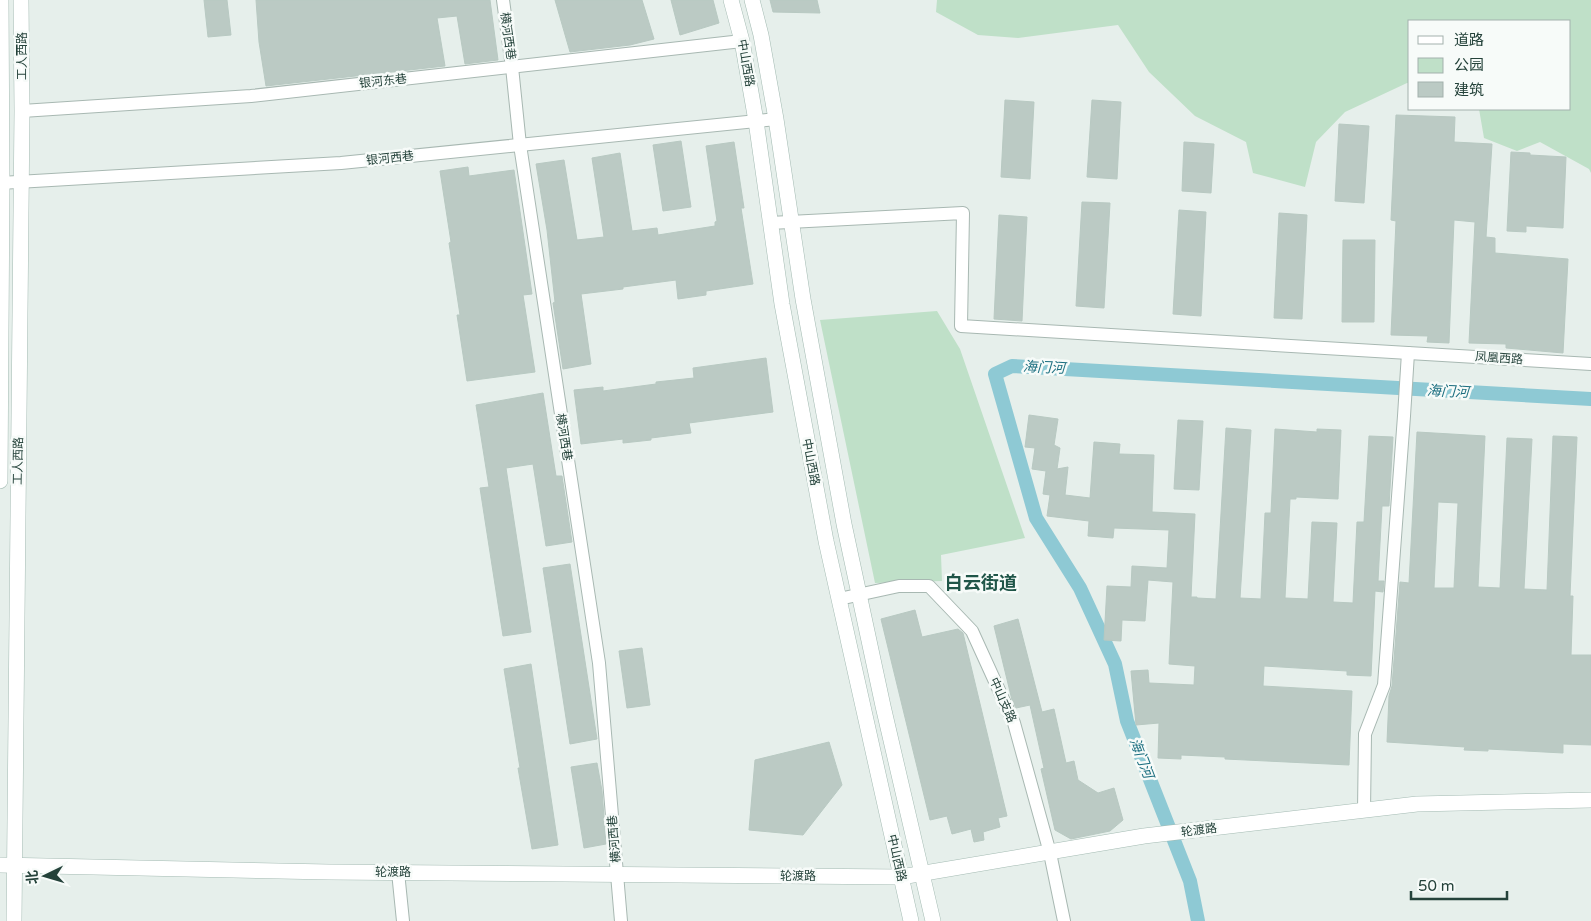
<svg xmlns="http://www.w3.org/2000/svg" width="1591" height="921" font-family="'Varela Round','Noto Sans SC',sans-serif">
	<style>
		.green { fill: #bfe0c8 }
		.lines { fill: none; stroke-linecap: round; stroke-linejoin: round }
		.canal { stroke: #8ec9d4; stroke-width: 14 }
		.building { fill: #bbcac4; stroke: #b8c9c2; fill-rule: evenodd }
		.street-casing { stroke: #a8b8b2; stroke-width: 14 }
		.secondary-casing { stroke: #a4bbb3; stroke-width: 16 }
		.street { stroke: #fff; stroke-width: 12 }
		.secondary { stroke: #fff; stroke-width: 15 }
		.labels { text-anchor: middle; stroke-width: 5; stroke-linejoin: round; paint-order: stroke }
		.street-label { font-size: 12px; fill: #24423a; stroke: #f7fbf9 }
		.water-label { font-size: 14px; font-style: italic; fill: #1c6f80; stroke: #f7fbf9 }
		.district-label { font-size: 18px; font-weight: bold; fill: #1f5548; stroke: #f7fbf9 }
	</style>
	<rect width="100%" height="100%" fill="#e6efeb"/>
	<g class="green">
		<polygon points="937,0 1591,0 1591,173 1589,169 1540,142 1517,151 1484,138 1479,109 1570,109 1570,21 1410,21 1410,83 1407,83 1345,112 1316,142 1305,187 1253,173 1246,142 1195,116 1149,72 1118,25 1018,38 978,35 936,12"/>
		<polygon points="937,311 960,349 1025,538 941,555 942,581 875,583 820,320"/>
	</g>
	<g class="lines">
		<polyline class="canal" points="1198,921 1190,881 1127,721 1115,664 1080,588 1036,518 995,374 1012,366 1591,399"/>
	</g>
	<g class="building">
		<polygon points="204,0 227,0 231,35 208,37"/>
		<polygon points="256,0 490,0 498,60 465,64 457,16 437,18 445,66 266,86 259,42"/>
		<polygon points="555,0 642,0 654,39 630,45 570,52"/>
		<polygon points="671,0 713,0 719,23 680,35"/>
		<polygon points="770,0 817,0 820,13 773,12"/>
		<polygon points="1005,100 1034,102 1030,179 1001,177"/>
		<polygon points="1092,100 1121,102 1117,179 1087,177"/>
		<polygon points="1396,115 1455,117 1454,142 1492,144 1486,237 1495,238 1495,253 1568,259 1563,353 1506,348 1506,344 1469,343 1475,222 1454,220 1449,343 1427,342 1428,336 1391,335 1396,221 1391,220"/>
		<polygon points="1339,124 1369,126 1364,203 1335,201"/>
		<polygon points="681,141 691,207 663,211 653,145"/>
		<polygon points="734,142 744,208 741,208 753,284 706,291 706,295 678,299 676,280 623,287 623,289 581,294 591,364 563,369 553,303 555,302 547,230 536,164 564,160 577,240 604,237 592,158 620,153 632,231 657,228 658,235 715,226 715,222 717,221 706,146"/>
		<polygon points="1184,142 1214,144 1211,193 1182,191"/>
		<polygon points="1511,152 1530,153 1530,155 1566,157 1563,228 1526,226 1526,232 1507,231"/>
		<polygon points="468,167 469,176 514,170 532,294 523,295 535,372 467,381 457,315 460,315 449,243 451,242 440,171"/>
		<polygon points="1082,202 1110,203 1104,308 1076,306"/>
		<polygon points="1179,210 1206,212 1201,316 1173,314"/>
		<polygon points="1279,213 1307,215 1302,319 1274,318"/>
		<polygon points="999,215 1027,217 1022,321 994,319"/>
		<polygon points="1343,240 1375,240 1374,322 1342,322"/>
		<polygon points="766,358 773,412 689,423 691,433 651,438 651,440 623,443 623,439 581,444 574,390 603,387 603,391 656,384 656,382 694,378 693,368"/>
		<polygon points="543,393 556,476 562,476 572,542 546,546 533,464 506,468 531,632 503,636 480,488 489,487 476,405"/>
		<polygon points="1029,415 1058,419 1054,445 1060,448 1057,469 1068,467 1065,495 1090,498 1094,442 1120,444 1119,454 1154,455 1152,512 1195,514 1191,597 1197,597 1197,598 1216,599 1226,428 1251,430 1240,598 1261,599 1265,513 1271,513 1275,429 1317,432 1317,429 1341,430 1338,499 1296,497 1296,499 1290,499 1285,598 1308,599 1312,522 1337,523 1333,602 1353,603 1357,522 1364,522 1369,436 1393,437 1389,506 1382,506 1378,581 1384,581 1383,592 1375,591 1371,676 1347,675 1347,671 1264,666 1263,686 1352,691 1349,765 1225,759 1225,757 1181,755 1181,759 1158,758 1159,723 1136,725 1131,671 1148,670 1149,683 1194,685 1195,666 1169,664 1173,582 1148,580 1145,621 1122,620 1121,641 1104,640 1107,586 1131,587 1132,566 1167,568 1169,530 1114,528 1113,538 1088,536 1089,521 1047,516 1050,495 1043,494 1046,471 1032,469 1035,448 1025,447"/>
		<polygon points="1178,420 1203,421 1199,490 1174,489"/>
		<path d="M 1417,432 L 1485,436 L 1478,587 L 1500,588 L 1507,438 L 1532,439 L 1524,589 L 1547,590 L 1553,436 L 1577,437 L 1570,596 L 1573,596 L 1571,655 L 1591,655 L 1591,745 L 1563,744 L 1563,753 L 1488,749 L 1488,751 L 1464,750 L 1465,747 L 1387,742 L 1389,696 L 1392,686 L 1400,582 L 1409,583 ZM 1438,502 L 1458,503 L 1454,588 L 1434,588 Z"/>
		<polygon points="570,564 597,739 570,744 543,568"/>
		<polygon points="915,610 922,637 958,629 963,633 1007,816 998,818 1000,827 983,832 984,840 974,842 971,829 952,834 947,816 930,820 881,619"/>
		<polygon points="1018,619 1042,712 1054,709 1066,763 1074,761 1078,780 1098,793 1114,788 1123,820 1110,831 1071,839 1055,830 1041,769 1044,768 1030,705 1016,708 1012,700 994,626"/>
		<polygon points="642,648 650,705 627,708 619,651"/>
		<polygon points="531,664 558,845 532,849 518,768 520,768 504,669"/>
		<polygon points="829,742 842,785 803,835 749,830 755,760"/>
		<polygon points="597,763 602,791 606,844 584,848 571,767"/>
	</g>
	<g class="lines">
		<g class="street-casing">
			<g id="street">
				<polyline points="503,0 512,67 520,145 599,663 621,921"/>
				<polyline points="22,111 251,96 742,41"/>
				<polyline points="0,183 341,163 776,119"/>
				<polyline points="770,223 963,213 961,326 1591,364"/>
				<polyline points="839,599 899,586 929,586 972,631 1014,723 1050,853 1064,921"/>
				<polyline points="1364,811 1365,734 1384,685 1404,416 1408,353"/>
				<polyline points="398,872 403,921"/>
			</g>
		</g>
		<g class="secondary-casing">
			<g id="secondary">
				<polyline points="731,0 742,41 756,121 782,304 826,541 911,921"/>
				<polyline points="752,0 761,35 776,119 803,299 844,524 883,706 933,921"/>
				<polyline points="0,481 2,182 1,0"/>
				<polyline points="0,865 329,872 901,877 1144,836 1417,804 1591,800"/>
				<polyline points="14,921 22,111 21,0"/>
			</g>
		</g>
		<use href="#street" class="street"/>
		<use href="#secondary" class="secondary"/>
	</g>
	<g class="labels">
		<g class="street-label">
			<text transform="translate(508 36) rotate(82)" y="4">横河西巷</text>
			<text transform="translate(22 56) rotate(-90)" y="4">工人西路</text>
			<text transform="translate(746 63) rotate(80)" y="4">中山西路</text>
			<text transform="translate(383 81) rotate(-6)" y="4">银河东巷</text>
			<text transform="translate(390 158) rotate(-6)" y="4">银河西巷</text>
			<text transform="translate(1499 358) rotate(4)" y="4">凤凰西路</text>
			<text transform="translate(564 437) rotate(81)" y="4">横河西巷</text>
			<text transform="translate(18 461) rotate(-89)" y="4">工人西路</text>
			<text transform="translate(811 462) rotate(79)" y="4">中山西路</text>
			<text transform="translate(1003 700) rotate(66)" y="4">中山支路</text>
			<text transform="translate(1199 830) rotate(-7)" y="4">轮渡路</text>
			<text transform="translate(614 839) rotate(-95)" y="4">横河西巷</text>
			<text transform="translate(897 858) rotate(77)" y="4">中山西路</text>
			<text x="393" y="876">轮渡路</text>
			<text x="798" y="880">轮渡路</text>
		</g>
		<g class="water-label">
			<text transform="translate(1044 367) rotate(3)" y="5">海门河</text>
			<text transform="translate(1448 391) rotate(3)" y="5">海门河</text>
			<text transform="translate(1142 758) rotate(69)" y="5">海门河</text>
		</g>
		<g class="district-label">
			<text x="981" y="589">白云街道</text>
		</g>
	</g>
	<rect x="1408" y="20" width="162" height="90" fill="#f7fbf9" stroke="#a3b1ad"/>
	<rect x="1418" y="36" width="25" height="8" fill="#ffffff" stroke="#a3b1ad"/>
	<text x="1454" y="45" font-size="15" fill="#24423a">道路</text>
	<rect x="1418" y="58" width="25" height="15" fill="#bfe0c8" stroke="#a3b1ad"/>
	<text x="1454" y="70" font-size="15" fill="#24423a">公园</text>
	<rect x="1418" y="82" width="25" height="15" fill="#bbcac4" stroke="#a3b1ad"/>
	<text x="1454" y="95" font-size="15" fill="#24423a">建筑</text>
	<g transform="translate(45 876) rotate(265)" stroke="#f7fbf9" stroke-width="4" paint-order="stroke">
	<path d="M0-4L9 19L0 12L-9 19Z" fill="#24423a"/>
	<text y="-8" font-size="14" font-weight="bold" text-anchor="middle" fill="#24423a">北</text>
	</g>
	<path d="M1411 891v8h96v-8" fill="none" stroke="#24423a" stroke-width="2.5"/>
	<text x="1418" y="891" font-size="15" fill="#24423a" stroke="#f7fbf9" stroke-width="4" paint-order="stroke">50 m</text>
</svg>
